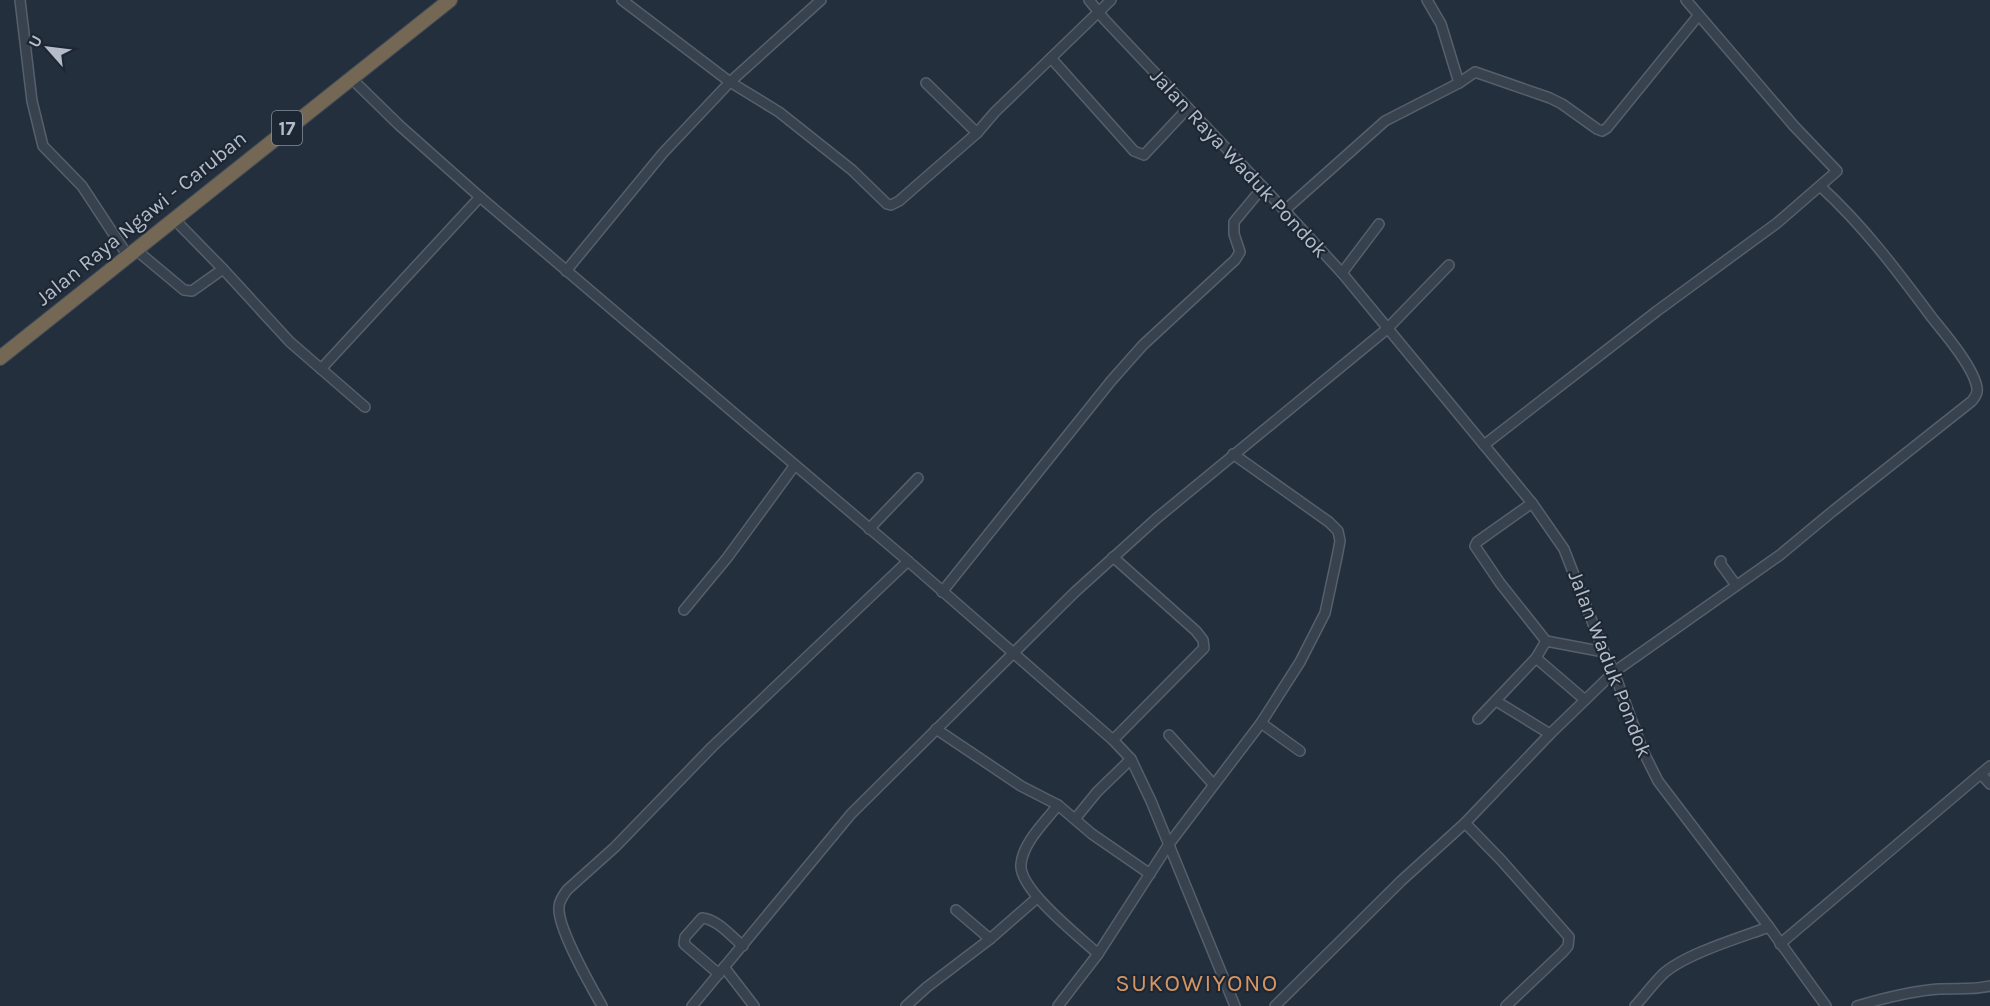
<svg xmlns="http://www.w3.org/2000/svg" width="1990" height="1006" font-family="Karla,sans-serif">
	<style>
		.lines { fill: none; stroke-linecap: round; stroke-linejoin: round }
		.minor-casing { stroke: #565f6c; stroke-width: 12 }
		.highway-casing { stroke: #434c59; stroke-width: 16 }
		.minor { stroke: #38414e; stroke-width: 9 }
		.highway { stroke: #746855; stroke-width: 14 }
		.labels { text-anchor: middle; stroke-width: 4.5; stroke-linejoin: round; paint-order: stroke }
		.shield { fill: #1d2633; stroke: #878f9c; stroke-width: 1.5 }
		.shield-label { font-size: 20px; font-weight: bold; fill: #b4bcc9 }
		.street-label { font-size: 21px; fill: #b4bcc9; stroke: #1d2633 }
		.quarter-label { font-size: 24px; letter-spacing: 1.5px; fill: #d59563; stroke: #1d2633 }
	</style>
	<rect width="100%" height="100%" fill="#242f3e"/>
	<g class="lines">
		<g class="minor-casing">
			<g id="minor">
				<polyline points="20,0 32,101 43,146 82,186 128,256"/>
				<polyline points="622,0 730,82 779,112 852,170 887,204 891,205 899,201 977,133 995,112 1111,0"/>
				<polyline points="1089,0 1105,20 1263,187 1342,273 1532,503 1564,549 1604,652 1614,672 1643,751 1658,781 1769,927 1826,1006"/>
				<polyline points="1427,0 1441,24 1459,83 1475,72 1550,98 1562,104 1597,129 1602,131 1607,128 1698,16"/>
				<polyline points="1051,58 1134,151 1144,155 1188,108"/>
				<polyline points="351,78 399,125 480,197 908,561 1113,740 1131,759 1151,801 1235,1006"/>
				<polyline points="926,83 977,133"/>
				<polyline points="1285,210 1385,121 1459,83"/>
				<polyline points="174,219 223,269 290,342 365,407"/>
				<polyline points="136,250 184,290 192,291 223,269"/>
				<polyline points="566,271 663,153 730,82 821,0"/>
				<polyline points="1342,273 1379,224"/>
				<polyline points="321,369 480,197"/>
				<polyline points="1484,445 1657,311 1777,223 1837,171 1794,126 1686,0"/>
				<polyline points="1532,503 1477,542 1475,546 1500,583 1546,641"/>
				<polyline points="869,529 918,478"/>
				<polyline points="1721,561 1720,563 1736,585"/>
				<polyline points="942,592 1111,381 1143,345 1235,260 1240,252 1234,234 1234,222 1263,187"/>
				<polyline points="684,610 727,558 795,465"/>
				<polyline points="1536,658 1585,700"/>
				<polyline points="1496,701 1550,734"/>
				<polyline points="1478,719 1536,658 1546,641 1604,652"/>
				<polyline points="1261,723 1300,751"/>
				<polyline points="936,729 1021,786 1058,805 1092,834 1150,874"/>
				<polyline points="1169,735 1213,784"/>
				<polyline points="1113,740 1204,648 1203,640 1196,631 1113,557"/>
				<polyline points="1981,774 1990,784"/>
				<path d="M 1058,805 C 1046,821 1023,842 1021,864 C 1018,889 1080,937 1098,954"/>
				<polyline points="1075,819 1097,792 1131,759"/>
				<polyline points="1465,823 1501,860 1569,937 1568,946 1563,952 1506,1006"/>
				<polyline points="956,910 990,939"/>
				<polyline points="1780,944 1990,766"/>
				<polyline points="724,967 754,1006"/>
				<path d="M 719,974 L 684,944 L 685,937 L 702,918 C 717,919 731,936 743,946"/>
				<path d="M 602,1006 C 591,986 557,928 559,907 C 559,901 563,896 567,890 L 615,847 L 712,747 L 908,561"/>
				<polyline points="692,1006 851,814 1075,592 1157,518 1387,329 1449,265"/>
				<polyline points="906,1006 927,987 990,939 1037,898"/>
				<polyline points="1058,1006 1098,954 1169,844 1261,723 1300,662 1325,613 1337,557 1340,541 1338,531 1329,522 1233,454"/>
				<path d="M 1275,1006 L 1401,881 L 1465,823 L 1550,734 L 1614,672 L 1780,555 L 1833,511 L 1972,401 C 1975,397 1978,393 1977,388 C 1974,368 1946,335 1933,319 C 1898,272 1864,226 1820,186"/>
				<path d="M 1635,1006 C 1644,996 1653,984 1663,974 C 1685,954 1739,938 1769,927"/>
				<path d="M 1857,1006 C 1884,998 1911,991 1939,989 C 1956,988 1973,990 1990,986"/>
			</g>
		</g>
		<g class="highway-casing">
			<polyline id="highway" points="0,358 450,0"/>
		</g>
		<use href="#minor" class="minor"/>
		<use href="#highway" class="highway"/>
	</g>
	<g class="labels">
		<rect class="shield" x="272" y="111" width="30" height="34" rx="4.5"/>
		<g class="shield-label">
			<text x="287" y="135">17</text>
		</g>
		<g class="street-label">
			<text transform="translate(1239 163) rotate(47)" y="7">Jalan Raya Waduk Pondok</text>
			<text transform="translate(141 218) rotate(-39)" y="7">Jalan Raya Ngawi - Caruban</text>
			<text transform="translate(1610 664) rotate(69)" y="7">Jalan Waduk Pondok</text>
		</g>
		<g class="quarter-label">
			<text x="1197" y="991">SUKOWIYONO</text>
		</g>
	</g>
	<g transform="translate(48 48) rotate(298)" stroke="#1d2633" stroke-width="4.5" paint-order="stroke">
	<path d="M0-4.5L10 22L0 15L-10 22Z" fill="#b4bcc9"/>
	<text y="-9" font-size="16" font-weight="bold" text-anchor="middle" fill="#b4bcc9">U</text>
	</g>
</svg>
